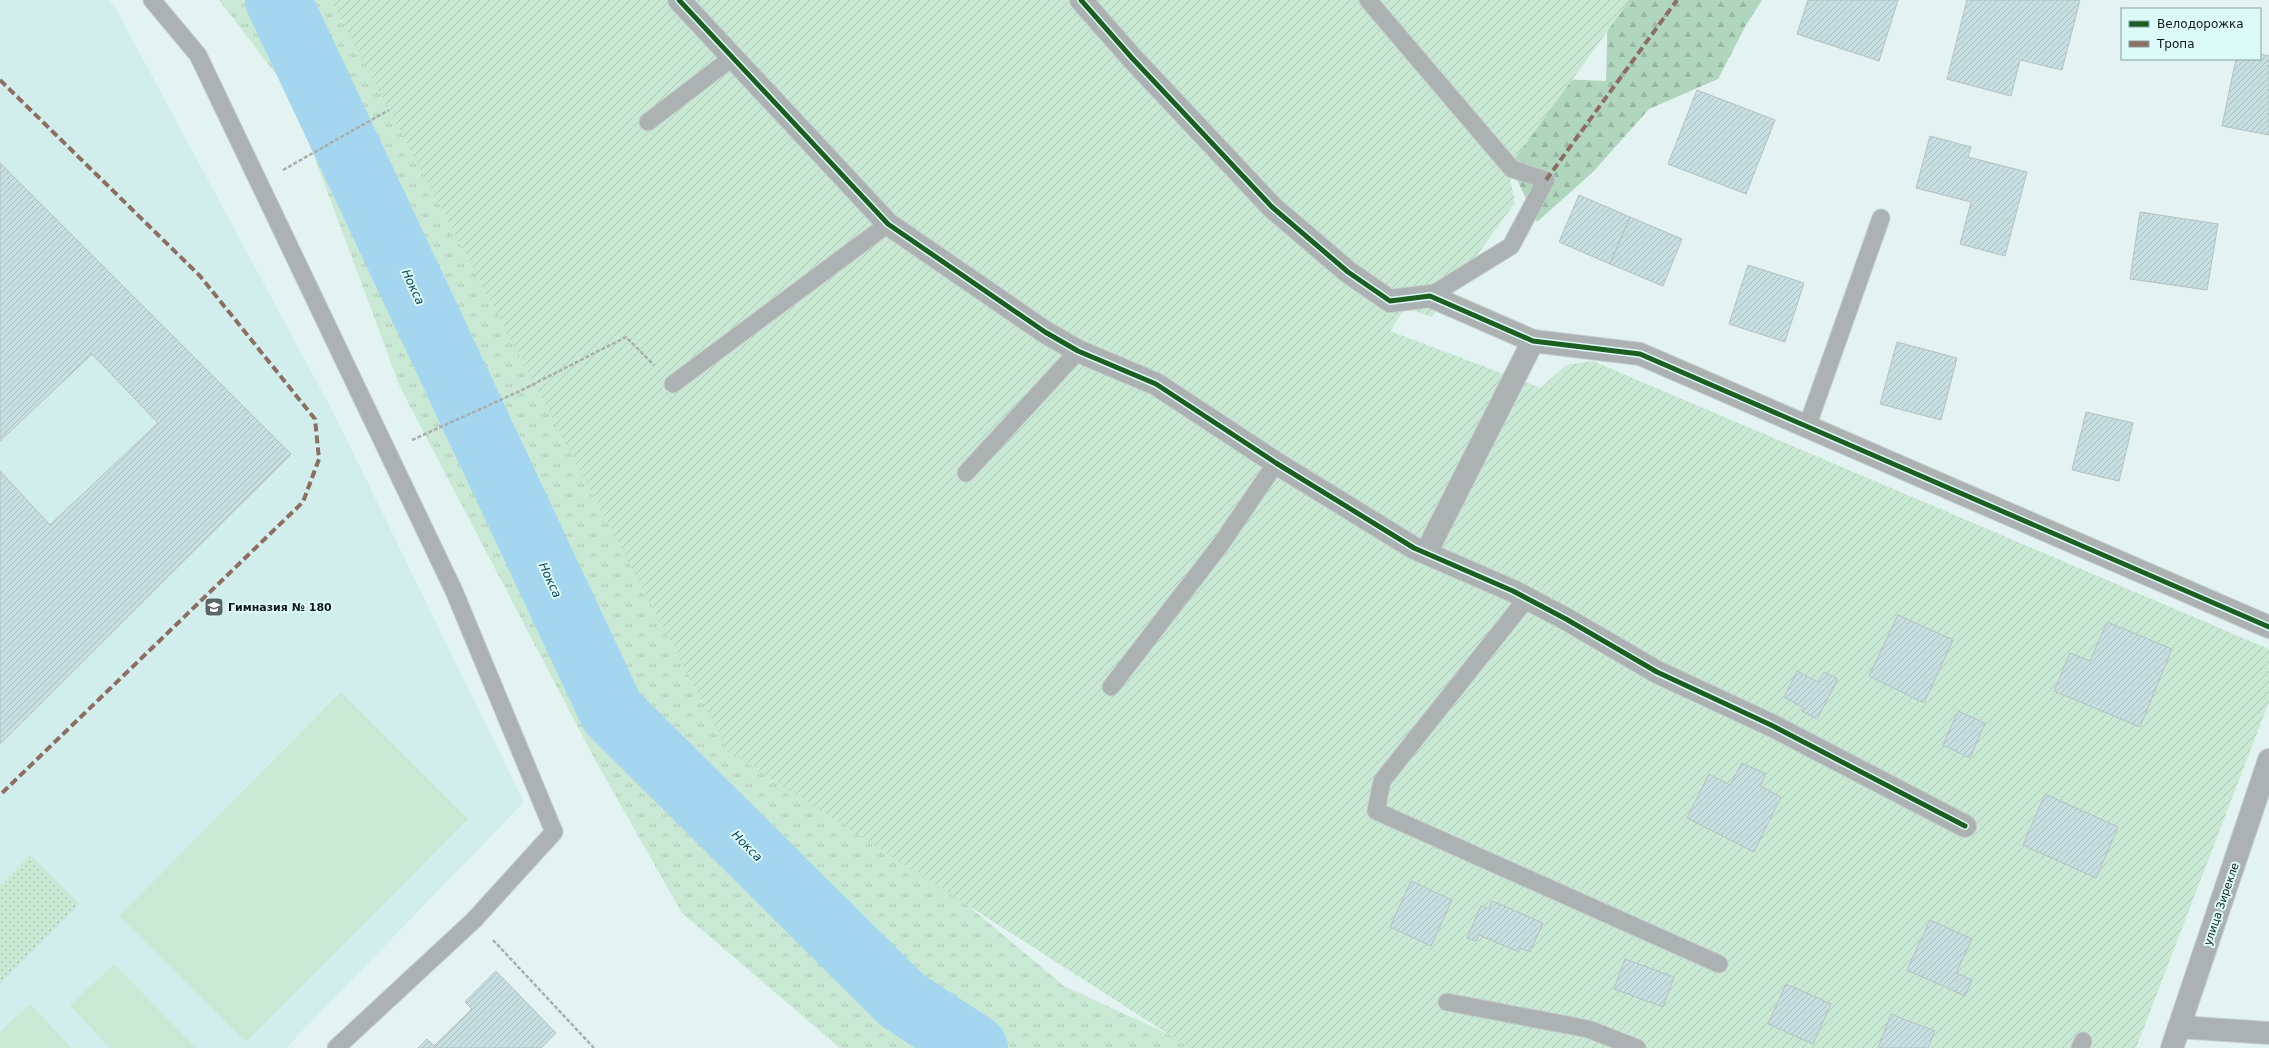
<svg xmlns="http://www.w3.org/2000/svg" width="2269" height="1048" font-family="'DejaVu Sans',sans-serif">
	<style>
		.built { fill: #d1eeed }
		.grass { fill: url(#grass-tufts) }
		.forest { fill: url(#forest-firs) }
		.park { fill: url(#park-dots) }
		.garden { fill: url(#garden-furrows) }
		.pitch { fill: #cae9d5 }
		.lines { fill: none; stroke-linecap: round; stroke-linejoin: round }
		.river { stroke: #a4d6f0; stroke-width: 66 }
		.building { fill: url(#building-hatch); stroke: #b4c0c1 }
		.service-casing { stroke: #c3cfcf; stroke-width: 19 }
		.minor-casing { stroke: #c3cfcf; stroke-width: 24 }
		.path { stroke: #a7aead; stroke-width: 2.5; stroke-dasharray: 4 2; stroke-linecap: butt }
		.service { stroke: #acb2b1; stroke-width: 17 }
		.minor { stroke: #acb2b1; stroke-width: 22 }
		.quiet { stroke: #8d6e63; stroke-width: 4; stroke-dasharray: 8 4; stroke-linecap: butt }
		.cycleway-casing { stroke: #dcfaf8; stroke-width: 8 }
		.cycleway { stroke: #1b5e20; stroke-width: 5 }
		.labels { text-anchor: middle; stroke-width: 4; stroke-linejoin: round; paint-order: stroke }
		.poi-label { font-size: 11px; font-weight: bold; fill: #101a1a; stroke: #dcfaf8; text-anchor: start }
		.street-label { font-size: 11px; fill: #101a1a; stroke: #dcfaf8 }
		.water-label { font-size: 12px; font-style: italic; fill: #023c54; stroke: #dcfaf8 }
	</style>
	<defs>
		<pattern id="grass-tufts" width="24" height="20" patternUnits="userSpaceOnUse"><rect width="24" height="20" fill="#cae9d5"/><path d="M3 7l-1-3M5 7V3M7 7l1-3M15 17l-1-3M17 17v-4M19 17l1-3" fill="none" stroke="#acc7b6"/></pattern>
		<pattern id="forest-firs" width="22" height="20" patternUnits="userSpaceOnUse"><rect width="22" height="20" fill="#b1d6be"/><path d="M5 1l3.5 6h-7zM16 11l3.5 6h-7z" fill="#97b7a3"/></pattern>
		<pattern id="park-dots" width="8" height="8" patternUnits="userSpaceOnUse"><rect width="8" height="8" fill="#cae9d5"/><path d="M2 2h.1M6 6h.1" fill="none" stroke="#acc7b6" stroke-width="1.8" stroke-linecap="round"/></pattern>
		<pattern id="garden-furrows" width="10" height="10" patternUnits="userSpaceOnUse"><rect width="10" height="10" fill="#cae9d5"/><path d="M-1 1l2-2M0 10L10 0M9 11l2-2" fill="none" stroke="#acc7b6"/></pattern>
		<pattern id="building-hatch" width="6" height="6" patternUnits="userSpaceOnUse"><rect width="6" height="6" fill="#c8dfe2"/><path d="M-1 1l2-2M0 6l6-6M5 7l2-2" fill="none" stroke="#abbfc1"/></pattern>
	</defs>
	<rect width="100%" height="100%" fill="#e3f3f2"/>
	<polygon class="built" points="0,0 109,0 115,7 333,412 524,802 286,1048 0,1048"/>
	<polygon class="grass" points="219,0 342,0 722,699 1064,986 1198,1048 840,1048 682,913 594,758 400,387 291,94"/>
	<polygon class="forest" points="1608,0 1762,0 1746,25 1718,79 1649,109 1593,172 1537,222 1512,169 1536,78 1606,81"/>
	<polygon class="park" points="30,855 79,904 0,983 0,886"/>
	<polygon class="garden" points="331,0 1630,0 1508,168 1515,203 1432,317 1405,308 1390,331 1541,388 1566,365 1593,361 2269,649 2269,702 2136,1048 1190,1048 729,752"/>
	<g class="pitch">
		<polygon points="341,692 468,819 246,1042 119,916"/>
		<polygon points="114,964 196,1048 110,1048 70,1006"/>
		<polygon points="30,1004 72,1048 0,1048 0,1032"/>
	</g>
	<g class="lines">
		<polyline class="river" points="278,0 612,712 902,1000 975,1048"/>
	</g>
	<g class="building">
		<polygon points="1808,0 1898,0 1879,61 1797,34"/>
		<polygon points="1967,0 2080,0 2062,70 2020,60 2011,96 1947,79"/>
		<polygon points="2260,54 2269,56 2269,135 2222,126 2236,59 2260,59"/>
		<polygon points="1697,90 1775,120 1746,194 1668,164"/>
		<polygon points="1930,136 1971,147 1968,157 2027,172 2005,256 1960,244 1971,202 1916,188"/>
		<polygon points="0,163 291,454 0,744 0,471 50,525 158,423 92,354 0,441"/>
		<polygon points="1579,195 1630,217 1610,264 1559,242"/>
		<polygon points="2140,212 2218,224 2207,290 2130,279"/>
		<polygon points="1630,217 1682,239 1663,286 1610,264"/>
		<polygon points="1748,265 1804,283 1785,342 1729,324"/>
		<polygon points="1897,342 1957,358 1941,420 1880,404"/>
		<polygon points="2086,412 2133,423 2119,481 2072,470"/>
		<polygon points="1898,615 1953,640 1924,703 1869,676"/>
		<polygon points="2107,622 2172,649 2140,727 2054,691 2070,653 2090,661"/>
		<polygon points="1797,671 1818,682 1824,672 1838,679 1817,719 1802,711 1804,708 1784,697"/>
		<polygon points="1958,711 1985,723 1970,758 1943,745"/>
		<polygon points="1742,763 1766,774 1760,786 1781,797 1754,852 1687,818 1709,774 1730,785"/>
		<polygon points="2045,794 2118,827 2096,878 2023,845"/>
		<polygon points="1411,881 1452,900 1431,946 1390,927"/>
		<polygon points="1492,901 1543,923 1530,952 1520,948 1519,952 1479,935 1476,941 1467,938 1481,906 1489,909"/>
		<polygon points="1930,920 1972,939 1956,973 1972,980 1965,996 1907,970"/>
		<polygon points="1625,959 1674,977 1663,1007 1614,989"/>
		<polygon points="496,971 556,1033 541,1048 418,1048 427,1039 434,1046 472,1009 465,1002"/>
		<polygon points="1786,984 1831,1004 1813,1044 1768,1024"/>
		<polygon points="1891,1014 1935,1031 1928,1048 1878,1048"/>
	</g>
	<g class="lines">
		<g class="service-casing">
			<g id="service">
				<polyline points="152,0 198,55 454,591 554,832 474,920 336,1048"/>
				<polyline points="1368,0 1512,169 1546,180 1511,246 1430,296"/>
				<polyline points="648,122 733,57"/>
				<polyline points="673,384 888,224"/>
				<polyline points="1807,427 1881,218"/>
				<polyline points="966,473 1078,351"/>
				<polyline points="1527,598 1382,781 1376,811 1719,964"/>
				<polyline points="1111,687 1221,544 1276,463"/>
				<polyline points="1447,1002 1588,1029 1637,1048"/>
				<polyline points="2080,1048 2083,1041"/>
			</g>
		</g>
		<g class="minor-casing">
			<g id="minor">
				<polyline points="679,0 888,224 1045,332 1078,351 1156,384 1276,463 1414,548 1513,591 1566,619 1657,672 1771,725 1965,826"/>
				<polyline points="1081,0 1132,58 1272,207 1348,272 1390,301 1430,296 1533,341 1640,354 2269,627"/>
				<polyline points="1426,553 1533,341"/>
				<polyline points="2179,1027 2269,1033"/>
				<polyline points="2172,1048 2269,760"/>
			</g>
		</g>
		<g class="path">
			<polyline points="283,170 389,110"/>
			<polyline points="412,440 520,391 626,337 654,365"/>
			<polyline points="493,940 594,1048"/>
		</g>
		<use href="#service" class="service"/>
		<use href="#minor" class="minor"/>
		<g class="quiet">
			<polyline points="0,80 200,276 315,419 319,459 303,502 0,795"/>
			<polyline points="1546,180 1677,0"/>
		</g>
		<g class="cycleway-casing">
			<g id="cycleway">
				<polyline points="679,0 888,224 1045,332 1078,351 1156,384 1276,463 1414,548 1513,591 1566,619 1657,672 1771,725 1965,826"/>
				<polyline points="1081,0 1132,58 1272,207 1348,272 1390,301 1430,296 1533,341 1640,354 2269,627"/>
			</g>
		</g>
		<use href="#cycleway" class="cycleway"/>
	</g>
	<defs>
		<g id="school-square" transform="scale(1)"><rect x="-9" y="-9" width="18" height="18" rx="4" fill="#5a6666" stroke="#dcfaf8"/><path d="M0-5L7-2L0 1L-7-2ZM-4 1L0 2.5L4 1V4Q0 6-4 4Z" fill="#fff"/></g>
	</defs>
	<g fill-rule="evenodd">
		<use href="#school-square" x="214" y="607"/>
	</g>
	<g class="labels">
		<g class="poi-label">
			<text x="228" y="611">Гимназия № 180</text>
		</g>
		<g class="street-label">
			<text transform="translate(2221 904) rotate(-71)" y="4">улица Зирекле</text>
		</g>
		<g class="water-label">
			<text transform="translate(413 287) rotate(65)" y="4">Нокса</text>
			<text transform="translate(550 580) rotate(65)" y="4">Нокса</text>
			<text transform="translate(747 846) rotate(45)" y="4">Нокса</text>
		</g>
	</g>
	<rect x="2121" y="8" width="140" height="52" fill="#dcfaf8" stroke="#8aa09f"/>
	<rect x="2129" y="21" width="20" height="6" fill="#1b5e20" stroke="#8aa09f"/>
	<text x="2157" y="28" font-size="12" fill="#101a1a">Велодорожка</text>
	<rect x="2129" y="41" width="20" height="6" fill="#8d6e63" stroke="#8aa09f"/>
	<text x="2157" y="48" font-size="12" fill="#101a1a">Тропа</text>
</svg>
